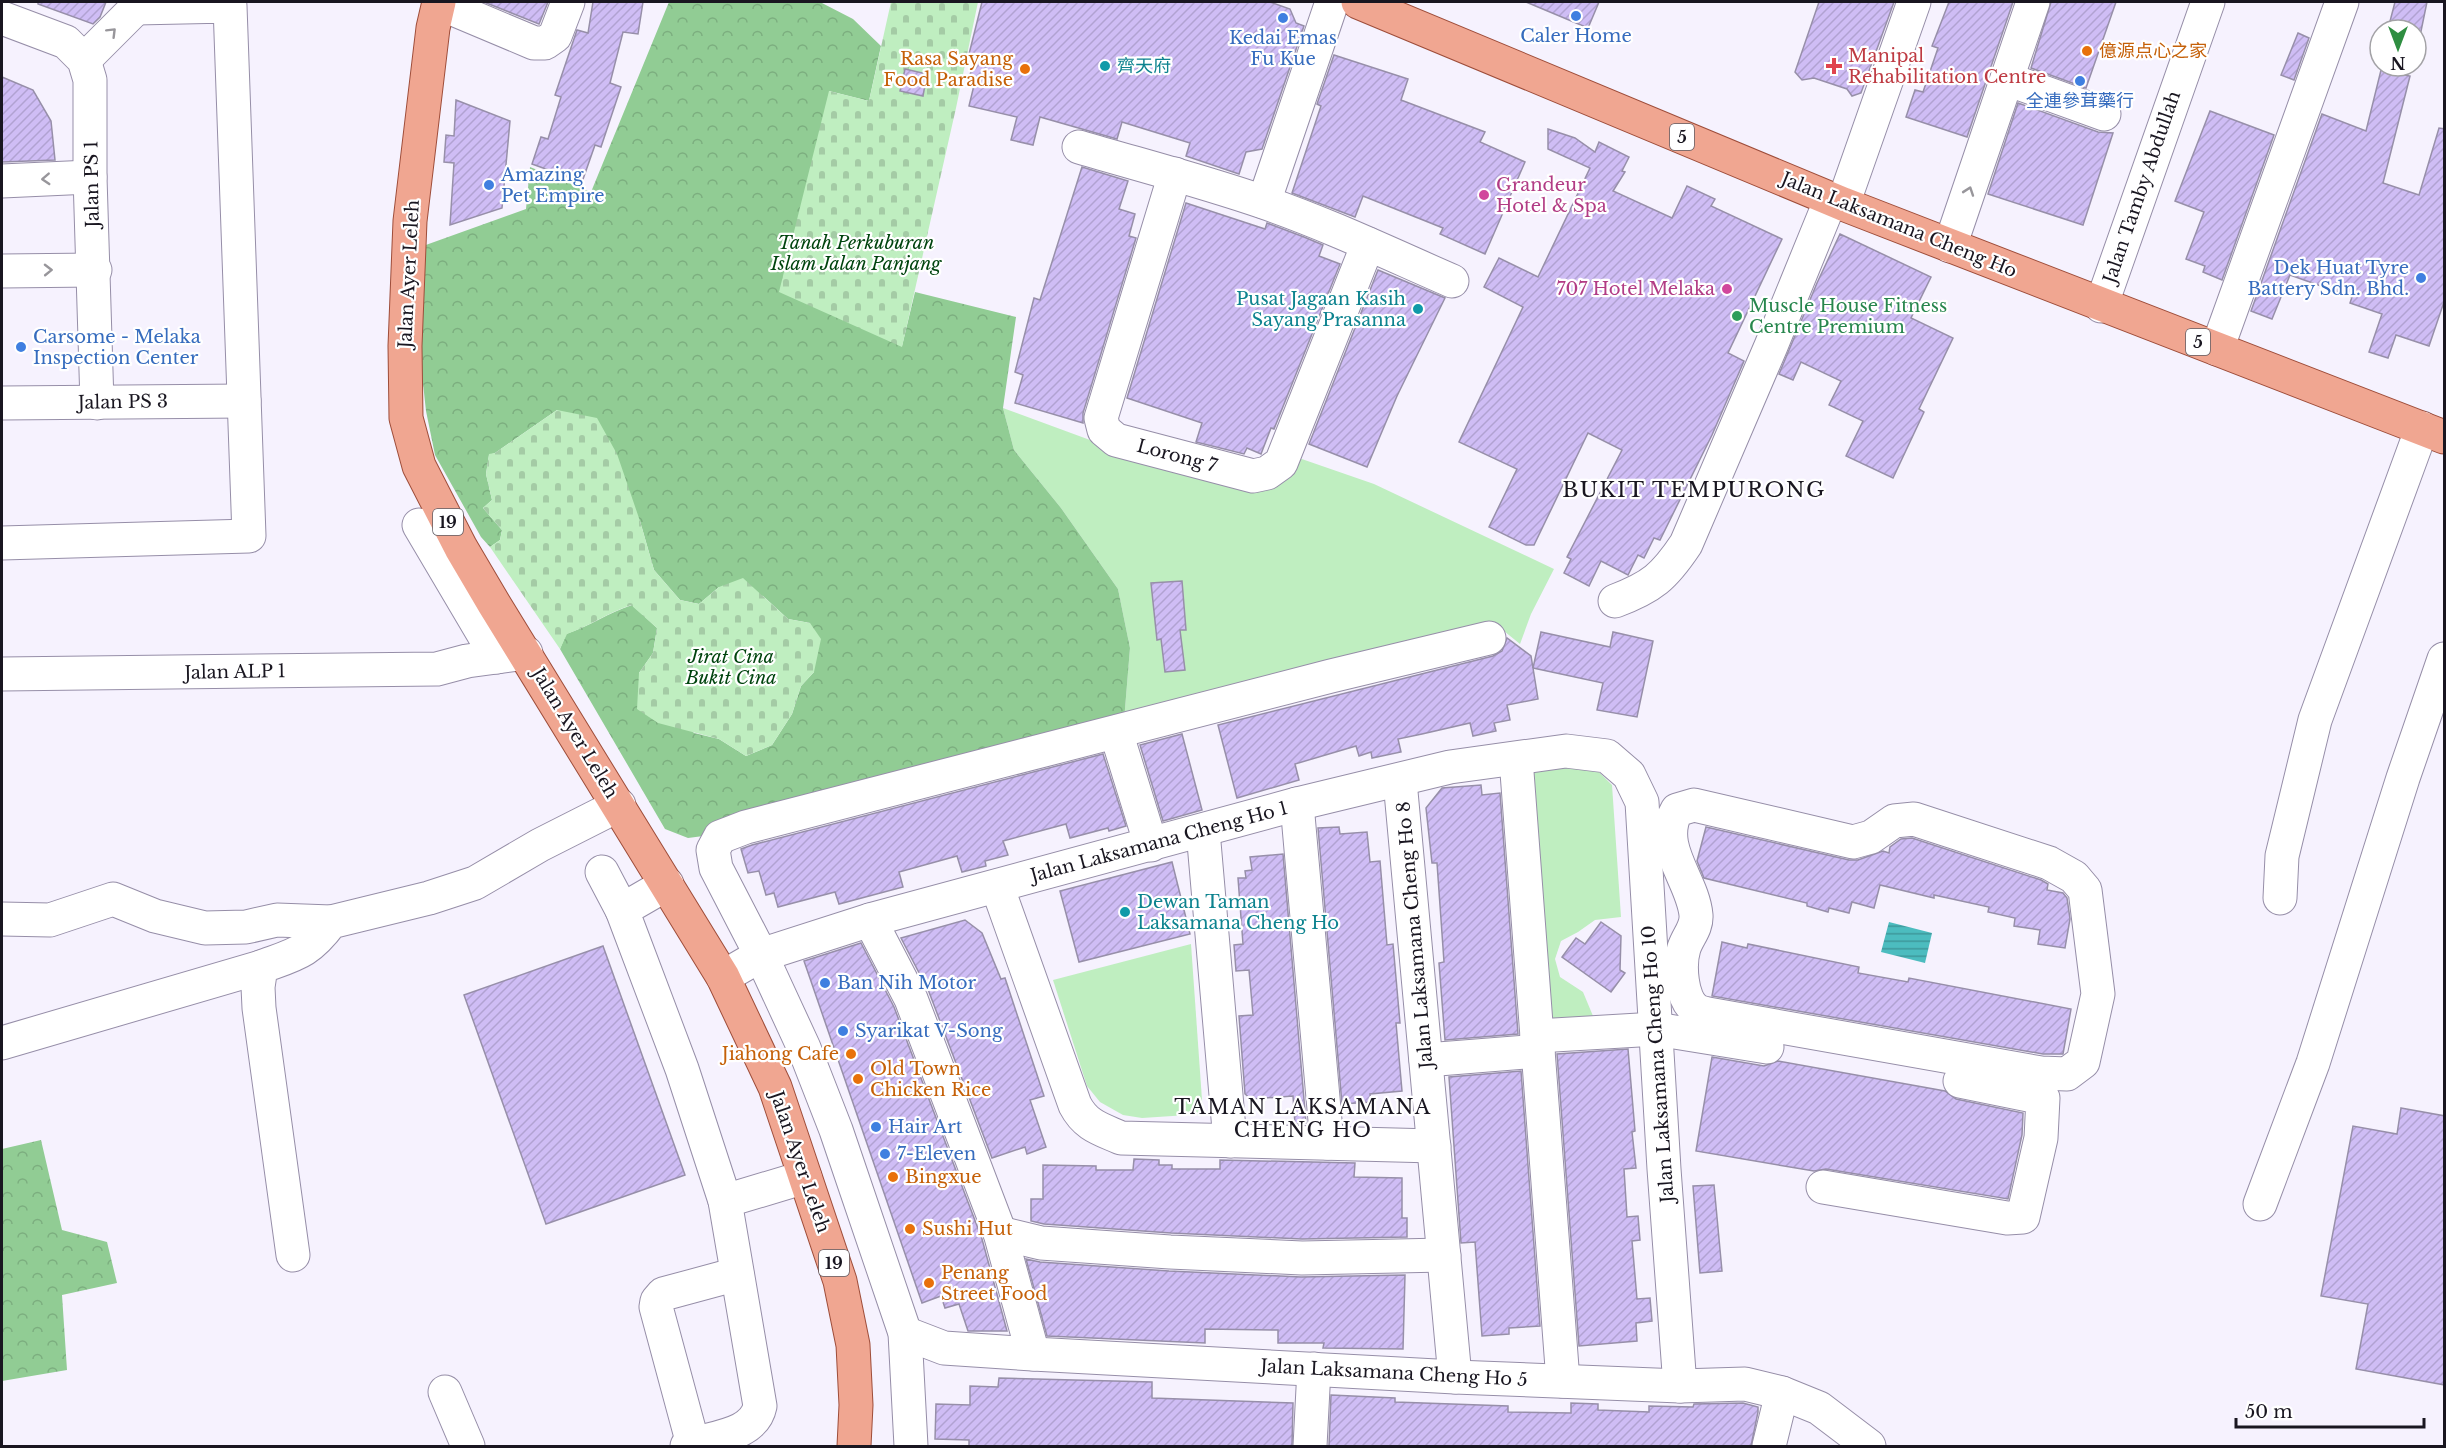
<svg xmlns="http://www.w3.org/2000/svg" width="2446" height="1448" font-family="'Libre Baskerville','Noto Sans SC',serif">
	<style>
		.grass { fill: #bfeec0 }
		.forest { fill: url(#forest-crowns) }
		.cemetery { fill: url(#cemetery-stones) }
		.water { fill: url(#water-rules) }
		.building { fill: url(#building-hatch); stroke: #978fa9; stroke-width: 1.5 }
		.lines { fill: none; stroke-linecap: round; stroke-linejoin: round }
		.minor-casing { stroke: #968ea8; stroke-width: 35 }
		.major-casing { stroke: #9e4d3a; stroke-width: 35 }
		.minor { stroke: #fff; stroke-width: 33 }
		.major { stroke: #f0a691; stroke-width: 33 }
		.oneway { stroke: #98969b }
		.shop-dot { fill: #3f7fe0; stroke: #fff; stroke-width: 2 }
		.food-dot { fill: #e8710a; stroke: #fff; stroke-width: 2 }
		.culture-dot { fill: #0f9aa8; stroke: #fff; stroke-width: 2 }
		.health-dot { fill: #e0444e; stroke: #fff; stroke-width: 2 }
		.hotel-dot { fill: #d1479c; stroke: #fff; stroke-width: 2 }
		.leisure-dot { fill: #2e9e5b; stroke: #fff; stroke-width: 2 }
		.labels { text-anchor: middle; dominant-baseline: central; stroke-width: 4.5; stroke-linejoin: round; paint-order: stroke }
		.shield { fill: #fff; stroke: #5e5c63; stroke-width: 1.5 }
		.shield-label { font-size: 16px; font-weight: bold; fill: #191620 }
		.shop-label { font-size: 18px; fill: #366cbe; stroke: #fff; text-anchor: start }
		.food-label { font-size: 18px; fill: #c56008; stroke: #fff; text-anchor: start }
		.health-label { font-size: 18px; fill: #be3a42; stroke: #fff; text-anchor: start }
		.culture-label { font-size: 18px; fill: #0d838f; stroke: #fff; text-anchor: start }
		.street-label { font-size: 18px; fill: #191620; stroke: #fff }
		.hotel-label { font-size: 18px; fill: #b23c85; stroke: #fff; text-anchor: start }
		.park-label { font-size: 18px; font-style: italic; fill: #00440e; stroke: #fff }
		.leisure-label { font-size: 18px; fill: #27864d; stroke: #fff; text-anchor: start }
		.neighbourhood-label { font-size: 20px; letter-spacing: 1.5px; fill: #191620; stroke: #fff }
		.quarter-label { font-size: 21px; letter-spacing: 1.5px; fill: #191620; stroke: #fff }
	</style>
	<defs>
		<pattern id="forest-crowns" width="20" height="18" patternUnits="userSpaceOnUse" patternTransform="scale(1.5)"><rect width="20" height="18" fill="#91cc94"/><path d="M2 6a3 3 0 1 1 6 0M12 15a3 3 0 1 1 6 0" fill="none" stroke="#7cae7f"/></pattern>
		<pattern id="cemetery-stones" width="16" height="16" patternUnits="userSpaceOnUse" patternTransform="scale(1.5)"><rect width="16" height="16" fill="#bfeec0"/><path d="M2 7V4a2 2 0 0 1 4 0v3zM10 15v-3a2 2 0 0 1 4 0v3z" fill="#a4cba5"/></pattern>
		<pattern id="water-rules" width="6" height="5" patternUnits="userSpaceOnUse" patternTransform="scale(1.5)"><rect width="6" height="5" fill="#4cbcbf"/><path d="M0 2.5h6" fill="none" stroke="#3e989b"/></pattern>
		<pattern id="building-hatch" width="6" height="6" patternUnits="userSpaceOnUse" patternTransform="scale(1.5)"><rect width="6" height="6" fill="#cfbdf5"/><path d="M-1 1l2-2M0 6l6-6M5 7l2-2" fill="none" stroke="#b1a2d2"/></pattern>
	</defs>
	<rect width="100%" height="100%" fill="#f6f2fe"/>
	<g class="grass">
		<path d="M1003,408L1090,440L1249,487L1296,457L1374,484L1554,569L1531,614L1520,644L1499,627L1124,721L1130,648L1118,589L1061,508L1014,450Z"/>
		<path d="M1577,767L1598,771L1612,785L1621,917L1595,920L1578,932L1561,941L1555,959L1560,977L1583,992L1593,1016L1585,1029L1551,1030L1527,771Z"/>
		<path d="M1191,944L1203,1114L1142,1118L1123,1115L1100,1102L1087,1086L1053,980Z"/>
	</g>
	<g class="forest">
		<path d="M669,2H820L853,19L881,46L869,101L829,91L902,346L915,292L1016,317L1003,408L1014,450L1061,508L1118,589L1130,648L1124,721L711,835L688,838L665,829L560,649L566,634C590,626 608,613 632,605L657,628L653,653L639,673L694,733L719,739L746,756L772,745L792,714L801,686L814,672L810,623L788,619L763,596L719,587L699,604L680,600L654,570L640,521L557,410L495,453L489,455L486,474L492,500L483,508L502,530L500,540L490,547L481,537L435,455L426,411L420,356L423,246L526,209L530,167L591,192Z"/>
		<path d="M41,1140L62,1230L107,1242L117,1283L62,1295L67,1370L2,1381V1149Z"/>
	</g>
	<g class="cemetery">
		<path d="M891,2H978L956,108L902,347L779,292L829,91L869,101Z"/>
		<path d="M557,410L597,418L617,454L640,521L654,570L680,600L699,604L719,587L743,578L788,619L810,623L821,639L814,672L801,686L792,714L772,745L746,756L719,739L658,723L637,709L639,673L653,653L657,628L631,605C608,613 589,626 567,634L560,649L490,547L500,540L502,530L483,508L492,500L486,474L489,454L495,453Z"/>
	</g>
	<path class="water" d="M1889,922L1932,933L1925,963L1881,952Z"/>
	<g class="building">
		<path d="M38,2H106L100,17L93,24L38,4Z"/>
		<path d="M484,2H548L539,24Z"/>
		<path d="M593,2H643L638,34L623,32L610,83L621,87L601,147L595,145L582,182L532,164L541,137L548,139L561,97L555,95L577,30L588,33Z"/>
		<path d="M982,2H1270L1290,9L1296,23L1304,26L1262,149L1246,152L1239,174L1186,156L1190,143L1122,122L1117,139L1040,117L1033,145L1011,140L1017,117L969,106L976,77L970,75L973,64L967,62Z"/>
		<path d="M1526,2H1599L1588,28Z"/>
		<path d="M1819,2H1894L1861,93L1852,96L1847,89L1814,78L1802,80L1795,72Z"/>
		<path d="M1949,2H2013L1967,137L1906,117L1915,90L1923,92L1938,48L1932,46Z"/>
		<path d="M2051,2H2116L2086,88L2031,68Z"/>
		<path d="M2395,2H2427L2420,36L2416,35V30L2388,29Z"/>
		<path d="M2298,33L2309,38L2294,80L2281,75Z"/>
		<path d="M1334,55L1408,79L1401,100L1485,132L1480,142L1525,162L1485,254L1440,234L1443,228L1363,196L1355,217L1292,193L1321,106L1317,104Z"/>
		<path d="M2382,66H2406L2404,75L2410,76L2383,183L2419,195L2439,128L2445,129V299L2429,346L2396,335L2388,358L2369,352L2382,314L2350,303L2352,297L2290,275L2272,319L2251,311L2322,114L2366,131Z"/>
		<path d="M905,69L927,74L923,96L900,91Z"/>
		<path d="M2,77L33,90L51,121L55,160L2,162Z"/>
		<path d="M456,100L510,121L502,208L450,225L454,163L444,162L446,135L454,136Z"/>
		<path d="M2018,103L2098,132L2113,133L2083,225L1988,194Z"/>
		<path d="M2210,111L2274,135L2222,280L2203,272L2205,266L2186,259L2204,212L2175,201Z"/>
		<path d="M1548,129L1575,138L1595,152L1599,142L1629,157L1622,171L1625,172L1613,191L1672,218L1687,186L1715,199L1711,206L1782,239L1728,353L1744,361L1712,435L1660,540L1654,538L1644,558L1638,555L1628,575L1601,561L1589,586L1564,573L1571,559L1567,557L1622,450L1588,433L1534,545H1526L1489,527L1517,469L1459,442L1523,307L1484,287L1499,258L1538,277L1590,168L1548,149Z"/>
		<path d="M1082,167L1128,181L1119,209L1135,214L1129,236L1136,238L1083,413V423L1015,403L1023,375L1015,372L1034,298L1040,300Z"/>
		<path d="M1186,203L1265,229L1267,223L1304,237L1323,245L1319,256L1340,264L1274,429L1271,428L1261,454L1247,448L1244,454L1196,442L1202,423L1127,398Z"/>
		<path d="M1840,234L1931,277L1911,318L1953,338L1919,409L1924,412L1893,478L1846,456L1863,421L1829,405L1841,381L1801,362L1793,380L1779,374L1817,283Z"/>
		<path d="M1378,270L1445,298L1397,396L1367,467L1309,444Z"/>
		<path d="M1182,581L1186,630H1180L1185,670L1165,672L1161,639L1157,640L1151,583Z"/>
		<path d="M1541,632L1610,647L1613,632L1653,641L1637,717L1597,710L1603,683L1533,668L1538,699L1507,705L1510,720L1494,723L1496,731L1473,736L1470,723L1422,734L1398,739L1401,752L1372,758L1371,752L1359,756L1356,746L1295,764L1299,780L1237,798L1218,725L1493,656L1502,651L1507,638L1531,656L1533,668Z"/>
		<path d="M1182,734L1202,810L1163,821L1140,745Z"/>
		<path d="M1103,754L1126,826L1109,831L1108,828L1070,838L1066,824L1003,841L1008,855L985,861L986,866L962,872L957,856L899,872L903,887L839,904L835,892L778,907L774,893L766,895L759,871L748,873L741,849L752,845Z"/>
		<path d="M1481,785L1482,795L1500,793L1518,1034L1445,1040L1439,963L1444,962L1437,863H1432L1426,808L1442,788Z"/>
		<path d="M1339,827L1340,834L1367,832L1370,862L1380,861L1387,945L1393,944L1400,1023H1396L1402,1091L1370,1094L1371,1102L1342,1104L1318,828Z"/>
		<path d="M1706,827L1849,860H1858L1883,851L1889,853L1890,847L1901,839L1912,838L2041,880L2048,884L2047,890L2063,893L2067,898L2070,919L2065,948L2038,944L2040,930L2014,926L2015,918L1988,912L1989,907L1934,895V898L1880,885L1874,908L1852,902L1849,913L1829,908L1828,912L1807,906V903L1704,878L1697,861Z"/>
		<path d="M1283,854L1306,1123L1295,1124L1293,1096L1251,1099L1245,1094L1239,1016L1253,1015L1249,970L1236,971L1234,945L1243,944L1238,878H1246L1245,871L1252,870L1250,857Z"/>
		<path d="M1172,862L1190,934L1079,962L1060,891Z"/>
		<path d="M965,920L982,933L1001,979L1005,978L1044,1096L1030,1100L1046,1147L1027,1154L1025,1147L992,1158L929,992L901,938Z"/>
		<path d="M1601,922L1621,936L1620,970L1625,973L1611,992L1562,957L1576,938L1585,944Z"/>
		<path d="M1722,942L1747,948L1748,944L1859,967L1858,973L1908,982L1909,978L2071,1009L2063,1054H2043L1712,996Z"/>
		<path d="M861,943L894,1007L982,1239L1007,1331H968L959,1304L945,1308L941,1296L922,1303L804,961Z"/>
		<path d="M603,946L685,1175L546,1224L464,995Z"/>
		<path d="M1628,1049L1635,1131L1632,1132L1636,1168L1624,1169L1627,1217L1638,1216L1640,1240L1632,1241L1637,1299L1650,1298L1652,1321L1636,1323L1637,1341L1579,1346L1557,1054Z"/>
		<path d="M1712,1057L1764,1066L1778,1061L1945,1091L1956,1099L2023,1113L2022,1135L2008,1199L1826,1169L1814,1171L1696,1151Z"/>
		<path d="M1521,1071L1540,1326L1509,1328V1334L1482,1336L1475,1242L1461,1243L1449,1077Z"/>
		<path d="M2401,1108L2445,1116V1385L2356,1369L2368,1304L2321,1296L2353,1126L2397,1134Z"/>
		<path d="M1134,1159L1159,1160V1165H1172V1169H1220V1160L1355,1163L1354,1177L1402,1178V1218H1407V1237L1302,1239L1171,1233L1044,1224L1031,1221V1199H1043V1165L1096,1166V1170H1133Z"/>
		<path d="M1714,1185L1722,1271L1700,1273L1693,1186Z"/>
		<path d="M1026,1259L1040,1262L1169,1271L1301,1277L1405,1275L1403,1349L1323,1348L1324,1343H1278V1330L1205,1329V1343L1047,1336Z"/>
		<path d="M999,1378L1152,1382V1398L1293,1403L1292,1446H969V1440L935,1439L936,1404L970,1405V1386L998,1387Z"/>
		<path d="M1331,1395L1395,1398V1402L1508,1406V1412L1571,1413V1403L1598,1404V1410L1649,1412V1406L1693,1407L1694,1404L1743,1403L1758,1407V1412L1751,1446H1329Z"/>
	</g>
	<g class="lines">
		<g class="minor-casing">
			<g id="minor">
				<path d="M439,3L534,43H545L555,36L568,2"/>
				<path d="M2,18L66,42L84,60L90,80V177L97,403"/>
				<path d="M84,60L136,8L138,2"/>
				<path d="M2007,79L2104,114"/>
				<path d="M1079,147C1140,165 1202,181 1263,202C1327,224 1390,254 1452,281"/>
				<path d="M1175,174L1101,418L1104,430L1116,440L1253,476L1267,473L1281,463L1368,244"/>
				<path d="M2,181L90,177"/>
				<path d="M1264,202L1332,2"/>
				<path d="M1843,204L1914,2"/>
				<path d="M1950,246L2033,2"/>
				<path d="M2,271L95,270"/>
				<path d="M2101,306L2208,2"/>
				<path d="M2217,349L2342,2"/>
				<path d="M2,403L244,401"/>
				<path d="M419,525L497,657"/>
				<path d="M2,543L249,536L230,6L136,8"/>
				<path d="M1615,601C1652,587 1664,577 1686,544L1771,346L1831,199"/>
				<path d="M2,674L437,669L467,661L526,653"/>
				<path d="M1116,732L1151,845"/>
				<path d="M1516,759L1563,1381"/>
				<path d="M1400,781L1455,1377"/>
				<path d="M1297,804L1327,1143"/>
				<path d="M1694,805L1853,842L1871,837L1894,821L1914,819L2049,863L2074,877L2085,890L2098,994L2083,1062L2067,1074L2041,1073L1708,1014C1704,1013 1698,1012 1695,1009C1681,999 1679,964 1684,948C1688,936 1697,928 1696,915C1693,880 1656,846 1677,810Z"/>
				<path d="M1203,831L1230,1141"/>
				<path d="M602,872L622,910"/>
				<path d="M667,884L622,910L682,1069L725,1201L760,1406C754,1436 712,1437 687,1446"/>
				<path d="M997,886L1075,1105C1086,1126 1101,1129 1121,1138L1434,1146"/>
				<path d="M2280,898L2282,856L2315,720L2422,428"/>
				<path d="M2,919L50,920L113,899L155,916L205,928L246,927L277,920L331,922"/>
				<path d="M870,920L911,999L1000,1233L1033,1354"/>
				<path d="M723,977L761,955L870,920L1297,804L1450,767L1566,751L1607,756L1629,775L1642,802L1664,1169L1680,1386"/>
				<path d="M1537,1036L1656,1029L1767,1047"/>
				<path d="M2,1043L261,967"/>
				<path d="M1426,1060L1538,1051"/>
				<path d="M1823,1187L2007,1218L2023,1217L2041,1138L2043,1098L1960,1081"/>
				<path d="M725,1201L805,1177"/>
				<path d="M2260,1204L2313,1063L2403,778L2444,659"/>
				<path d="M1000,1233L1041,1243L1170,1252L1302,1258L1444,1255"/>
				<path d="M293,1255L259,1008L258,987L261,967C296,954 308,953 331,922L429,898L475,883L540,845L619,805"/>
				<path d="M905,1333L944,1348L1033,1354L1455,1377L1680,1386L1745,1384L1782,1393L1819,1408L1869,1446"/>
				<path d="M445,1392L468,1446"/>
				<path d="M693,1444L656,1307L657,1301L663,1294L737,1274"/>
				<path d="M911,1446L905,1333L836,1130L804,1048L761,955L716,868L713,850L720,837L746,827L1331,676L1489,638"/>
				<path d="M1310,1446L1314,1369"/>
				<path d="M1769,1446L1782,1393"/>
			</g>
		</g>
		<g class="major-casing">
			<g id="major">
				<path d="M439,2L433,28L410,221L405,346L406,418L419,466L461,548L494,604L723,977L775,1087L840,1281L853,1345L856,1405L854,1446"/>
				<path d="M1358,2L1843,204L2444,437"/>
			</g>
		</g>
		<use href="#minor" class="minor"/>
		<use href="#major" class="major"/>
	</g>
	<defs><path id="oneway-chevron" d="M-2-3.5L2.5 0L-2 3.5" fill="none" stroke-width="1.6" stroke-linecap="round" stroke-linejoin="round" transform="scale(1.5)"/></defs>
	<g class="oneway">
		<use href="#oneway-chevron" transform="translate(112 32) rotate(-45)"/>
		<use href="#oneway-chevron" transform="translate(46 179) rotate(177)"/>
		<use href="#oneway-chevron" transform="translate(1969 191) rotate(-71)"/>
		<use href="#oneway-chevron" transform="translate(48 270) rotate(-1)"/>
	</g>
	<g class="shop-dot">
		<circle cx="1576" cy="16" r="6"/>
		<circle cx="1283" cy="18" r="6"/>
		<circle cx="2080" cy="81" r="6"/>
		<circle cx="489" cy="185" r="6"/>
		<circle cx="2421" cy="278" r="6"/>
		<circle cx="21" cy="347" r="6"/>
		<circle cx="825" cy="983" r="6"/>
		<circle cx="843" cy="1031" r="6"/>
		<circle cx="876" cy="1127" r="6"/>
		<circle cx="885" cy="1154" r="6"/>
	</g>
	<g class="food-dot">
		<circle cx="2087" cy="51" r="6"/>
		<circle cx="1025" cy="69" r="6"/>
		<circle cx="851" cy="1054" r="6"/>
		<circle cx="858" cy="1079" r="6"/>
		<circle cx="893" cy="1177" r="6"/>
		<circle cx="910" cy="1229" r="6"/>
		<circle cx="929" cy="1283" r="6"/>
	</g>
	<g class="culture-dot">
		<circle cx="1105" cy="66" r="6"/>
		<circle cx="1418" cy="309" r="6"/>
		<circle cx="1125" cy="912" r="6"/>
	</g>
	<path class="health-dot" d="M1831 57h6v6h6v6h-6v6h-6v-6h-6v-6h6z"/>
	<g class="hotel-dot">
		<circle cx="1484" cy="195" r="6"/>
		<circle cx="1727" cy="289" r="6"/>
	</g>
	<circle class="leisure-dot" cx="1737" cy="316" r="6"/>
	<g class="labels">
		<g class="shield">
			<rect x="1670" y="124" width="24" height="26" rx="4.5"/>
			<rect x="2186" y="329" width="24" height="26" rx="4.5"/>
			<rect x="433" y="509" width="30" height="26" rx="4.5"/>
			<rect x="819" y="1250" width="30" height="26" rx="4.5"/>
		</g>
		<g class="shield-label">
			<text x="1682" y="137">5</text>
			<text x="2198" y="342">5</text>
			<text x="448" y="522">19</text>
			<text x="834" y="1263">19</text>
		</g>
		<g class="shop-label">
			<text x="1576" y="36" text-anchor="middle">Caler Home</text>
			<text x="1283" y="38" text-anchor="middle">Kedai Emas<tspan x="1283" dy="21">Fu Kue</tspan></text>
			<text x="2080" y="101" text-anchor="middle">全連參茸藥行</text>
			<text x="501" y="175">Amazing<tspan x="501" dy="21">Pet Empire</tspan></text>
			<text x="2409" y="268" text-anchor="end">Dek Huat Tyre<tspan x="2409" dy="21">Battery Sdn. Bhd.</tspan></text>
			<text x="33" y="337">Carsome - Melaka<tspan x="33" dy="21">Inspection Center</tspan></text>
			<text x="837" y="983">Ban Nih Motor</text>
			<text x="855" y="1031">Syarikat V-Song</text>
			<text x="888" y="1127">Hair Art</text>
			<text x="897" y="1154">7-Eleven</text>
		</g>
		<g class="food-label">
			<text x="2099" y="51">億源点心之家</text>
			<text x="1013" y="59" text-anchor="end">Rasa Sayang<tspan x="1013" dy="21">Food Paradise</tspan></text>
			<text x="839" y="1054" text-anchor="end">Jiahong Cafe</text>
			<text x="870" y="1069">Old Town<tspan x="870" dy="21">Chicken Rice</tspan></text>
			<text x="905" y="1177">Bingxue</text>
			<text x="922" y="1229">Sushi Hut</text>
			<text x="941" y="1273">Penang<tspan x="941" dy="21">Street Food</tspan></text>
		</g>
		<g class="health-label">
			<text x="1848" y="56">Manipal<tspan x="1848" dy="21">Rehabilitation Centre</tspan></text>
		</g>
		<g class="culture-label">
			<text x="1117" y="66">齊天府</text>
			<text x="1406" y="299" text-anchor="end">Pusat Jagaan Kasih<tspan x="1406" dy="21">Sayang Prasanna</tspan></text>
			<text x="1137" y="902">Dewan Taman<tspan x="1137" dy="21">Laksamana Cheng Ho</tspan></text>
		</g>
		<g class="street-label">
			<text transform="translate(92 184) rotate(-91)">Jalan PS 1</text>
			<text transform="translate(2142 187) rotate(-71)">Jalan Tamby Abdullah</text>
			<text transform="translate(1899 225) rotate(22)">Jalan Laksamana Cheng Ho</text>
			<text transform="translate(409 274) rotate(-87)">Jalan Ayer Leleh</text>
			<text transform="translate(123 402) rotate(-1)">Jalan PS 3</text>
			<text transform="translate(1177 456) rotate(15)">Lorong 7</text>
			<text transform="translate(235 672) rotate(-1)">Jalan ALP 1</text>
			<text transform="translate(575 733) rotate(59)">Jalan Ayer Leleh</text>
			<text transform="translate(1159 842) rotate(-15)">Jalan Laksamana Cheng Ho 1</text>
			<text transform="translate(1415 935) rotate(-95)">Jalan Laksamana Cheng Ho 8</text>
			<text transform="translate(1658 1064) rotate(-94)">Jalan Laksamana Cheng Ho 10</text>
			<text transform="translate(800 1162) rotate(71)">Jalan Ayer Leleh</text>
			<text transform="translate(1394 1373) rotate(3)">Jalan Laksamana Cheng Ho 5</text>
		</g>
		<g class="hotel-label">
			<text x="1496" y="185">Grandeur<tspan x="1496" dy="21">Hotel &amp; Spa</tspan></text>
			<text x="1715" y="289" text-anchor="end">707 Hotel Melaka</text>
		</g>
		<g class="park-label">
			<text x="856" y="243">Tanah Perkuburan<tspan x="856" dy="21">Islam Jalan Panjang</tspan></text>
			<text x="731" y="657">Jirat Cina<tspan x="731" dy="21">Bukit Cina</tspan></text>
		</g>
		<g class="leisure-label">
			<text x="1749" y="306">Muscle House Fitness<tspan x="1749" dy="21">Centre Premium</tspan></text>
		</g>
		<g class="neighbourhood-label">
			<text x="1303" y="1107">TAMAN LAKSAMANA<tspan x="1303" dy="23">CHENG HO</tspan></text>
		</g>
		<g class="quarter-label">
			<text x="1694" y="490">BUKIT TEMPURONG</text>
		</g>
	</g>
	<rect width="2446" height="1448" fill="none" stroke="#191620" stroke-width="6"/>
	<g transform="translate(2398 48) rotate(180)"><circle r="28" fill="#ffffff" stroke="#a3a2a6" stroke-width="1.5"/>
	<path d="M0-4.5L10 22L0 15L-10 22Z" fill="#2f8e41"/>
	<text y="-9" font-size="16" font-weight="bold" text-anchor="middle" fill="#191620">N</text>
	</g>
	<path d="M2236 1418v9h188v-9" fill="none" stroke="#191620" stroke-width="3"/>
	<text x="2245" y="1418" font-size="18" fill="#191620" stroke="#ffffff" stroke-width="4.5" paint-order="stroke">50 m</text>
</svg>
